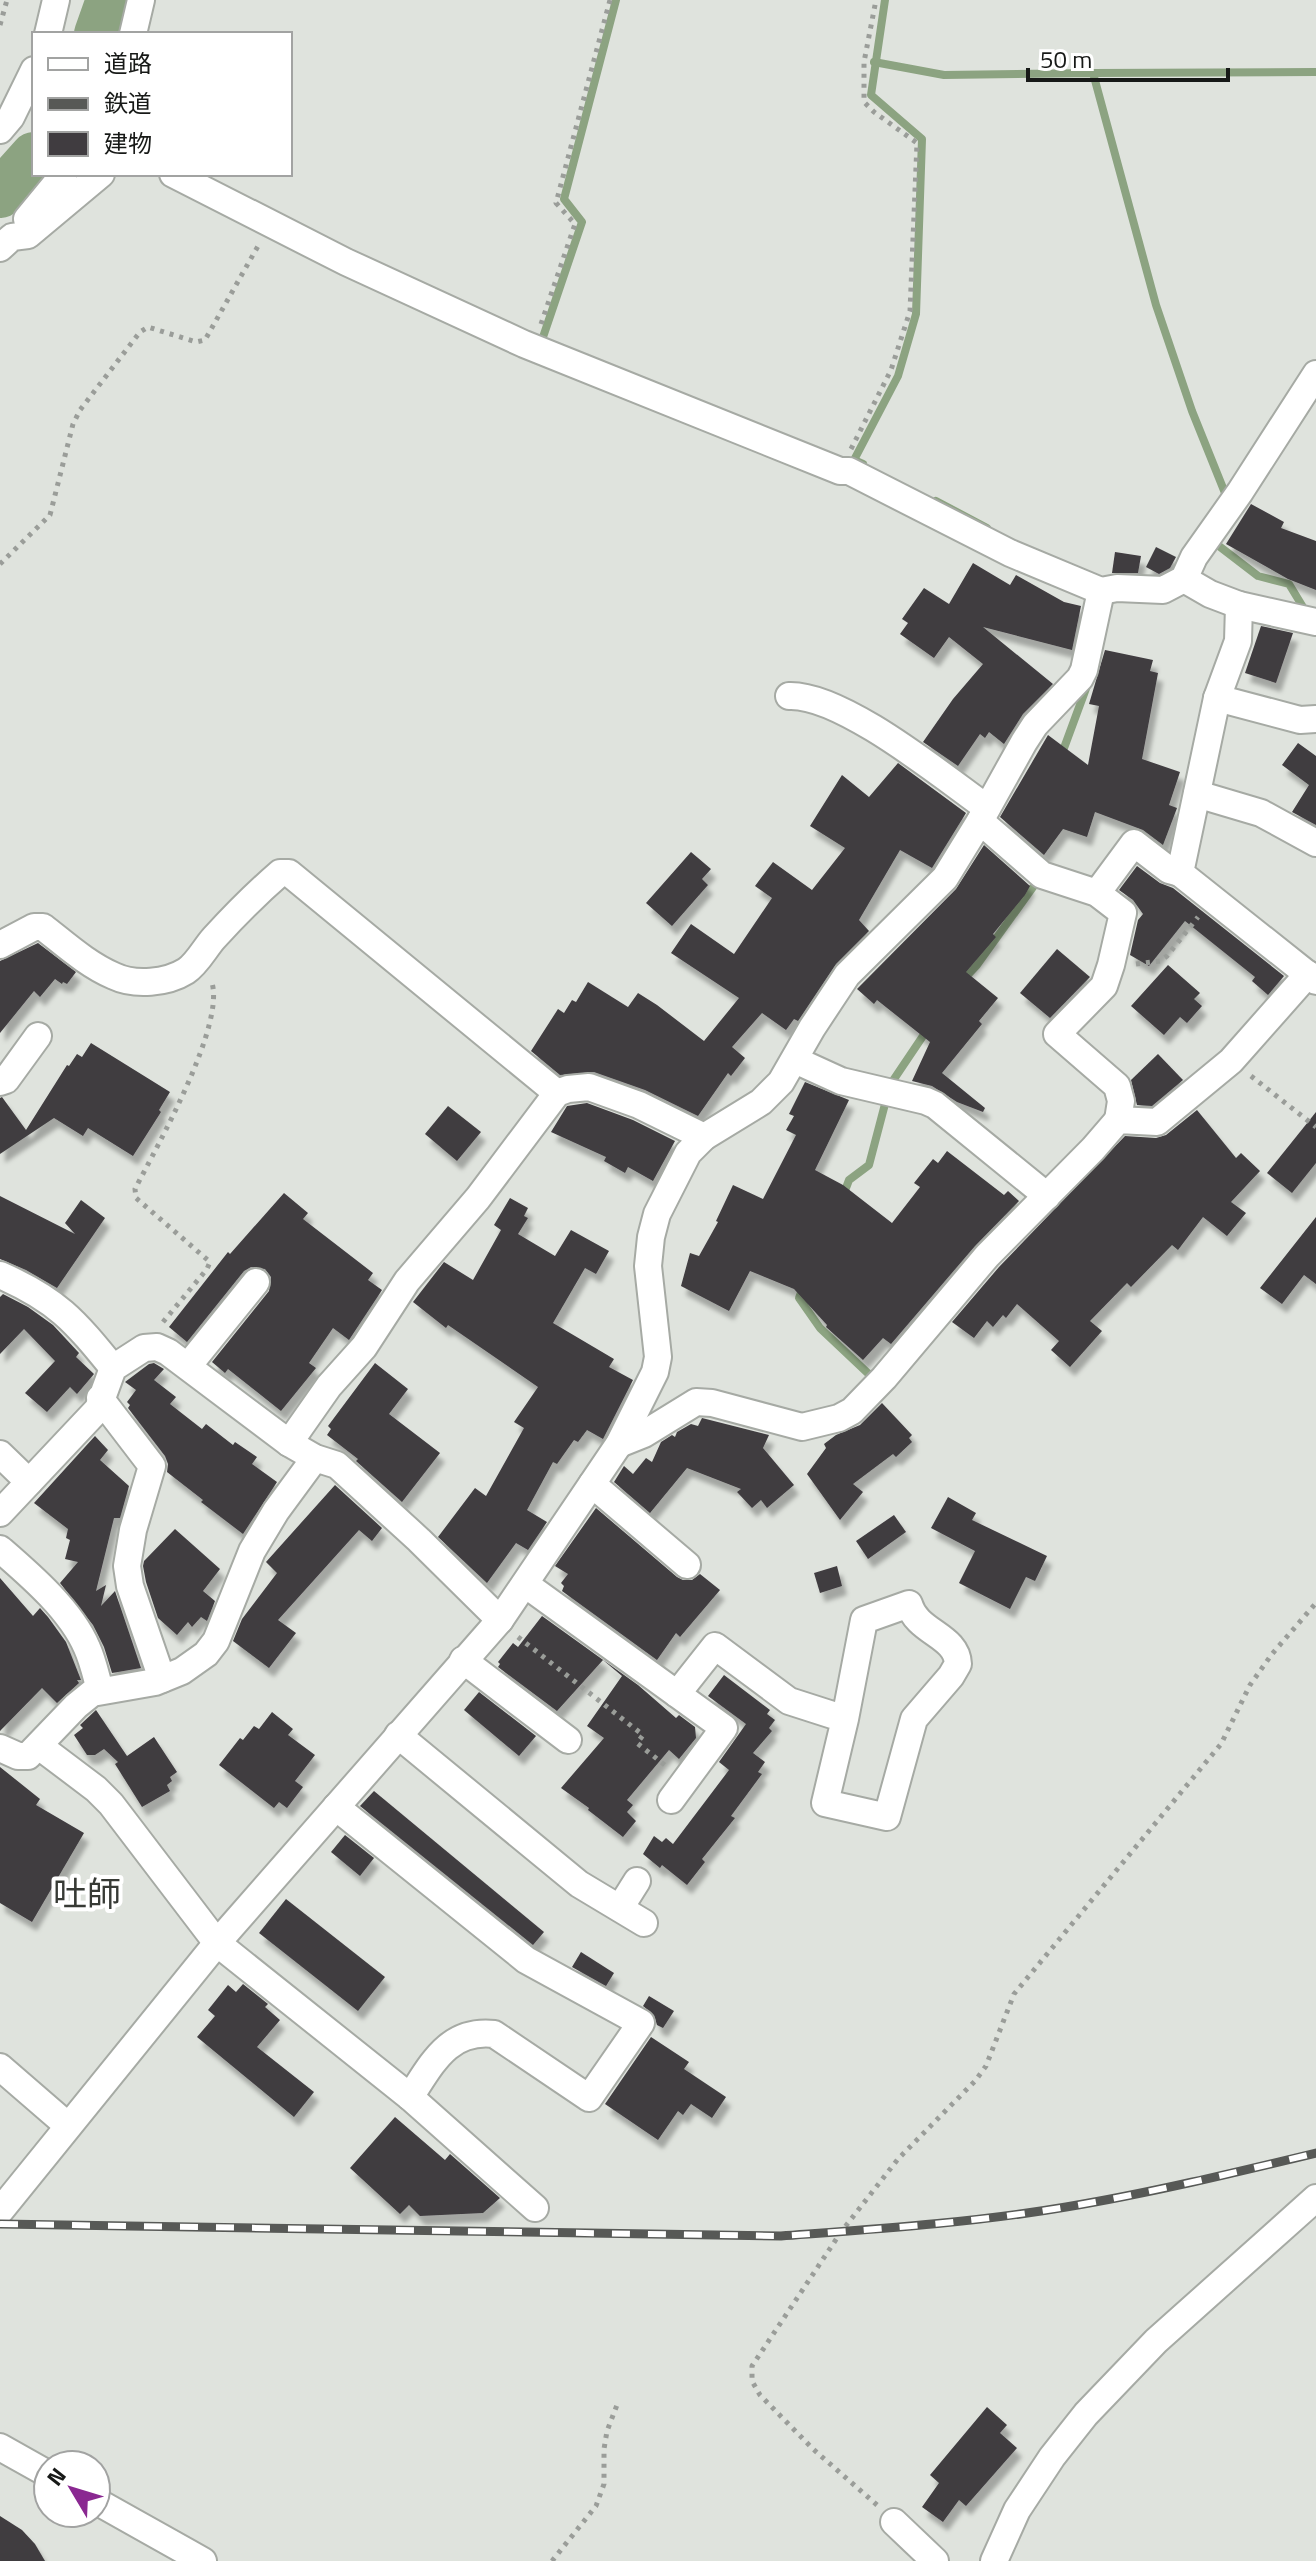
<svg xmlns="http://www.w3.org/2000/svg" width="1316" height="2561" font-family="'Titillium Web','Noto Sans JP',sans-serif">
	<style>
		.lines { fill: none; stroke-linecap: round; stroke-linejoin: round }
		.stream { stroke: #8ca381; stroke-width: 8 }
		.river { stroke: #8ca381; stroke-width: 48 }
		.building { fill: #403c40; filter: url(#shadow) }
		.minor-casing { stroke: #a6aaa4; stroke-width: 30 }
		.path { stroke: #9a9d99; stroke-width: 5; stroke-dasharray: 4 6; stroke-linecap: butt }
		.minor { stroke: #fff; stroke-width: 26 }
		.rail-casing { stroke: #575956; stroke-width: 9 }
		.rail { stroke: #fff; stroke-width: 6; stroke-dasharray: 18; stroke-linecap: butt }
		.labels { text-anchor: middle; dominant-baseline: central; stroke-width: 8; stroke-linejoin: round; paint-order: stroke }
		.quarter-label { font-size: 34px; fill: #373a35; stroke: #fff }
	</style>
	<defs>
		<filter id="shadow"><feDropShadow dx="5" dy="9" stdDeviation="2" flood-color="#0004"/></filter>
	</defs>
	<rect width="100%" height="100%" fill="#dfe3dd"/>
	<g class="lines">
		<g class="stream">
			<path d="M874,62L944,75L1093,73L1156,305L1192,411L1225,493"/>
			<path d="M1093,73L1316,72"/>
			<path d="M536,341L541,343L582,222L564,199L616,0"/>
			<path d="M863,464L854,460L898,376L916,314L922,139L871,95L885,0"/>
			<path d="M936,501L987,528"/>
			<path d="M1217,540L1215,543L1258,576L1289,584L1306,612"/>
			<path d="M1058,755L1064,748L1088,683"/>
			<path d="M963,980L977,965L1036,883"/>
			<path d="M843,1196L849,1180L869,1165L890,1085L927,1030"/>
			<path d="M804,1285L799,1298L820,1328L873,1378"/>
		</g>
		<g class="river">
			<path d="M98,34L110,0"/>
			<path d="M0,194L34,156"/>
		</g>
	</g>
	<g class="building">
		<path d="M1251,504L1284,522L1281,528L1316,541V590L1288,579L1226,544Z"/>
		<path d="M1156,547L1176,557L1170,568L1159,574L1146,567Z"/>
		<path d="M1115,552L1141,556L1138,573H1112Z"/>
		<path d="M973,563L1010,585L1016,575L1064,602L1081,606L1072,650L983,627L1053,684L1023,714L1004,744L989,732L985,738L980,734L958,766L923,742L953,699L983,664L949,637L934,658L900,634L908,623L902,619L924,588L949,604Z"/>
		<path d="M1261,626L1293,633L1276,683L1245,673Z"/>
		<path d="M1105,650L1153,660L1150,671L1158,673L1142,759L1180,772L1169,805L1177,808L1163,845L1143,830L1095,812L1087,837L1063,829L1044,855L1000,817L1048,735L1088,765L1099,706L1089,704Z"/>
		<path d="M1298,743L1316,756V825L1292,812L1309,785L1282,765Z"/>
		<path d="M898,763L966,813L932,868L900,850L859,920L869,931L836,964L798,1021L794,1019L786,1030L762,1013L732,1047L745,1058L731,1076L728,1073L698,1116L645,1090L594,1072L560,1075L531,1051L558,1009L564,1013L572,1000L576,1002L588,982L628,1007L638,993L657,1005L704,1041L739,998L671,953L691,924L734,954L772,898L755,886L773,862L812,890L845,848L810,826L842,775L869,797Z"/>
		<path d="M984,845L1030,886L1025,895L993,934L996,937L966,972L998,998L979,1021L982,1024L942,1073L985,1108L983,1112L957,1102L932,1086L912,1081L930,1042L877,1000L874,1004L857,989L956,889Z"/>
		<path d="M691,852L711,869L702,879L708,885L672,926L646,903Z"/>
		<path d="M1137,866L1160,883L1173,888L1284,976L1268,995L1252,981L1255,977L1185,921L1149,966L1130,955L1138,920L1143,914L1133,900L1119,890Z"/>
		<path d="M38,943L76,972L67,984L63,982L62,984L55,979L40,997L34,991L0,1033V961Z"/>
		<path d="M1057,949L1090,977L1050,1018L1020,993Z"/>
		<path d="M1168,965L1200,993L1194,999L1202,1006L1187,1023L1180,1017L1164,1035L1131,1006Z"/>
		<path d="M91,1043L170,1092L159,1110L161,1112L133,1156L88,1128L83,1136L54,1118L0,1154V1098L2,1097L26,1130L67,1065L69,1066L77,1054L82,1057Z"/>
		<path d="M1158,1054L1183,1080L1152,1106L1137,1105L1131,1080Z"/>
		<path d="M805,1082L849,1100L815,1170L843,1185L892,1223L920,1187L914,1183L933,1159L938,1163L947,1151L1004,1195L1008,1191L1019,1201L975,1246L891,1344L883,1338L863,1360L826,1327L827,1325L794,1289L750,1271L729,1311L681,1286L690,1253L699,1256L718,1222L716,1221L733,1185L763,1199L796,1135L786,1130L794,1116L789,1114Z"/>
		<path d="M587,1103L633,1120L675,1141L653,1181L628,1167L625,1173L604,1161L606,1157L551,1132L567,1106Z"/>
		<path d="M448,1106L481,1132L457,1161L425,1134Z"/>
		<path d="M1197,1110L1236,1158L1241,1153L1260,1171L1231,1202L1246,1213L1227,1236L1203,1217L1178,1250L1172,1245L1131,1287L1127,1283L1090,1321L1102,1331L1070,1367L1051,1350L1059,1341L1017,1304L1006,1318L1003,1315L993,1327L987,1321L974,1338L952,1322L999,1267L1125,1136L1156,1138L1166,1135Z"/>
		<path d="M1316,1112V1163L1292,1193L1267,1173Z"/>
		<path d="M284,1193L308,1213L303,1219L373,1273L368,1280L382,1290L349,1340L333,1328L309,1363L316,1368L281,1411L228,1369L225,1373L212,1362L269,1291L271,1277L265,1269L251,1267L244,1271L187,1342L169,1327L228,1252L230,1254Z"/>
		<path d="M0,1196L75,1234L65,1223L81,1200L105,1218L57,1288L26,1270L0,1259Z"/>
		<path d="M510,1198L528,1208L524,1216L528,1218L518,1234L555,1256L571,1230L609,1251L596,1274L585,1268L553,1323L614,1359L609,1367L633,1380L603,1439L587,1430L578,1442L574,1440L557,1464L553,1462L527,1510L547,1522L528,1550L516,1543L487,1583L438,1537L475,1488L486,1496L524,1428L514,1422L538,1387L448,1325L446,1328L413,1302L444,1262L473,1280L501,1230L494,1225Z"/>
		<path d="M1316,1217V1284L1304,1275L1282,1304L1260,1288Z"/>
		<path d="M3,1294L28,1307L53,1325L79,1353L76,1357L94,1374L77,1394L70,1387L47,1412L25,1393L55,1361L24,1329L0,1354V1297Z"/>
		<path d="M154,1363L164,1369L154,1380L176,1397L170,1404L202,1429L206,1424L233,1445L235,1442L257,1457L252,1464L277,1482L243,1534L201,1502L203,1500L167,1472L168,1464L165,1456L128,1408L130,1405L127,1402L136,1390L125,1382L149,1364Z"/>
		<path d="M375,1363L408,1389L389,1414L440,1453L402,1502L356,1461L358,1459L327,1435L331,1429L328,1426Z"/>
		<path d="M882,1403L912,1435L909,1438L912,1442L896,1457L893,1454L853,1484L863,1492L840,1520L807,1474L826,1448L824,1444L836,1435L860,1425Z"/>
		<path d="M702,1418L769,1435L763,1448L794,1485L767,1508L761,1500L752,1508L737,1492L741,1489L687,1468L650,1513L614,1482L624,1466L633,1474L646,1458L652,1462L661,1442L672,1435L675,1437L677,1432L691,1424L698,1426Z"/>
		<path d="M95,1436L108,1450L100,1460L129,1486L120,1518H114L96,1591L106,1585L101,1606L115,1591L141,1668L112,1673L104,1647L93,1625L60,1583L78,1562L65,1559L70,1540L66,1538L68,1529L34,1503Z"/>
		<path d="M335,1485L382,1528L372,1541L359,1530L278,1620L296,1633L269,1668L233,1641L242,1619L277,1573L266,1562Z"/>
		<path d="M948,1497L976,1513L972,1520L1047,1556L1035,1581L1026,1577L1010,1609L959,1583L975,1551L931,1528Z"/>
		<path d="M596,1508L677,1577L683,1580H692L700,1574L720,1590L680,1637L676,1633L657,1660L562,1591L564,1586L561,1583L568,1574L555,1566Z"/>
		<path d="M894,1515L906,1532L868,1559L856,1541Z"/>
		<path d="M175,1529L220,1569L203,1591L215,1601L207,1621L201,1617L192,1627L188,1622L177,1635L158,1618L146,1582L143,1566L144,1561Z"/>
		<path d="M837,1566L842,1586L820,1593L814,1573Z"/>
		<path d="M0,1578L33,1616L40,1608L48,1617L66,1642L81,1680H77L79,1683L57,1703L42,1688L0,1731Z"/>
		<path d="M542,1616L638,1685L676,1718L679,1715L695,1727L696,1738L679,1759L669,1750L627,1800L633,1805L627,1812L636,1821L623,1837L588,1810L589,1808L561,1788L604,1738L587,1726L622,1676L603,1660L557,1711L498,1667L500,1664L498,1662L513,1643L518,1647Z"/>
		<path d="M724,1675L770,1710L767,1714L775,1720L769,1728L772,1731L753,1753L765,1762L758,1772L762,1774L731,1816L735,1818L702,1859L705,1862L687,1885L662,1865L660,1868L643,1854L654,1836L662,1842L666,1838L673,1844L729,1770L719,1762L746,1724L708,1696Z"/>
		<path d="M479,1692L536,1736L519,1756L464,1710Z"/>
		<path d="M96,1710L127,1756L154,1737L177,1772L170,1777L172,1781L167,1785L170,1791L142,1807L115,1764L118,1762L104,1749L95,1755H87L74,1735L83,1728L80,1725Z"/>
		<path d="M272,1712L293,1729L288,1735L315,1755L295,1781L303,1787L287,1808L279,1802L274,1808L219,1765L240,1738L243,1740L254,1726L259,1729Z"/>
		<path d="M0,1767L40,1799L36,1805L84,1833L32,1922L0,1903Z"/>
		<path d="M374,1791L544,1932L533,1945L360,1806Z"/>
		<path d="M345,1835L374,1858L360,1876L331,1852Z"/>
		<path d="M286,1899L385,1977L358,2011L259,1933Z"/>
		<path d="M581,1952L614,1973L606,1986L572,1967Z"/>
		<path d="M243,1984L268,2004L265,2007L280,2020L257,2047L314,2092L294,2117L197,2037L215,2016L208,2010L228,1985L236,1992Z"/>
		<path d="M649,1996L674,2011L663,2028L657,2025L654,2015L643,2006Z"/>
		<path d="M651,2037L689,2062L684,2069L726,2097L712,2118L691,2104L683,2115L678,2111L658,2140L605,2104Z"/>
		<path d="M395,2117L445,2160L450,2154L500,2198L483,2213L420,2216L409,2205L400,2214L350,2168Z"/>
		<path d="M987,2407L1007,2425L1000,2433L1017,2448L966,2506L959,2500L943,2522L922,2507L939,2483L930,2475Z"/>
		<path d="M0,2516L22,2530L35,2544L45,2561H0Z"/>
	</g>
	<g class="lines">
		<g class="minor-casing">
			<g id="minor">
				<path d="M48,34L56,0"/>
				<path d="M133,34L141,0"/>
				<path d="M0,130L11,117L34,70"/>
				<path d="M173,174L346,262L524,344L840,471H849L1010,553L1101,591L1117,588L1163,590L1184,579L1194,557L1240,492L1316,374"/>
				<path d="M27,219L64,174"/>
				<path d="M0,248L12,237L28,235L101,174"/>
				<path d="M1184,579L1210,594L1239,605L1316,622"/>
				<path d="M1239,605L1238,641L1217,698L1180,873L1316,981"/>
				<path d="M789,696C842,694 942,776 987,808"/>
				<path d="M1217,698L1300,720L1316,719"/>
				<path d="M1197,794L1261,813L1316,843"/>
				<path d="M980,821L1042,875L1097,893L1123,913L1111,965L1104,986L1057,1034L1117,1086L1121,1101L1118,1120"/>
				<path d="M1097,893L1134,843L1169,870L1180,873"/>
				<path d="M0,945L34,927H43C66,945 88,965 114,976C135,986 167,983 186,971C197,964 205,948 214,938C235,915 257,893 280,873H289L557,1093"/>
				<path d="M795,1060L841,1081L926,1101L935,1105L1047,1196"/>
				<path d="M0,1082L6,1080L38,1036"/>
				<path d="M0,1275C57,1300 74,1320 113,1368"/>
				<path d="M188,1366L256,1282"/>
				<path d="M100,1398L152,1466L133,1530L127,1566L130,1586L162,1679"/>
				<path d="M289,1443L329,1386L364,1347L407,1281L478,1198L557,1093L568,1089L589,1087L639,1105L704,1137"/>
				<path d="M619,1444L644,1434L696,1402L712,1403L802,1427L839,1418L852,1411L884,1378L987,1256L1093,1149L1118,1120L1157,1122L1231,1061L1308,974"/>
				<path d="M0,1454L29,1482"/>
				<path d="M592,1484L687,1565"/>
				<path d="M0,1513L98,1409L113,1368L144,1348L157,1347L168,1352L289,1443L315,1458L337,1465L419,1540L500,1620"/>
				<path d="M0,1549C30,1575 71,1610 87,1648C93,1661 96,1676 100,1690"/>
				<path d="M525,1584L724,1728L671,1800"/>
				<path d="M463,1660L568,1740"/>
				<path d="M677,1694L715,1646L789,1701L845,1719L864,1620L909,1604C917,1633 957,1635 958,1664L951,1676L914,1719L887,1817L825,1803L845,1719"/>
				<path d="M398,1735L579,1884L644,1923"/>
				<path d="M39,1746L96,1789L111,1804L217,1943L410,2097L535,2208"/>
				<path d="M0,1748L18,1756H28L76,1706L92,1693L155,1682L182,1671L206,1654L216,1641L252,1551L276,1511L315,1458"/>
				<path d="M336,1807L526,1960L641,2023L589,2098L494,2034C448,2029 432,2064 410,2097"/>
				<path d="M620,1908L637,1881"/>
				<path d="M0,2067L67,2125"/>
				<path d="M0,2211L217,1943L500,1620L619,1444L655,1372L658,1357L648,1266L651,1237L657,1214L688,1153L704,1137L761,1102L781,1082L812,1028L847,975L945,878L980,821L1024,742L1035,725L1080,678L1084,670L1101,591"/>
				<path d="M0,2447L48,2474"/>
				<path d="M96,2501L203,2561"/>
				<path d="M894,2522L935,2561"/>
				<path d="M994,2561L1017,2510L1052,2457L1086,2414L1156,2341L1316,2198"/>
			</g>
		</g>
		<g class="path">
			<path d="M0,25L7,0"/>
			<path d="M541,324L575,224L556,203L610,0"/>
			<path d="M851,449L891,370L910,311L917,143L874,112L864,102V62L876,0"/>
			<path d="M0,564L50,515L73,424L80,410L140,332L148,327L196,342L205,340L258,246"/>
			<path d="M1136,964L1160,961L1167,956L1198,917"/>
			<path d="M1251,1076L1316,1127"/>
			<path d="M163,1322L207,1269L210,1262L136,1198L135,1189C156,1148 228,1022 211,980"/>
			<path d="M518,1637L643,1735L637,1743L666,1766"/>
			<path d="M877,2505L813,2449L760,2395L752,2381V2366L841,2232L898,2159L975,2081L986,2066L1014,1994L1221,1744L1250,1685L1272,1654L1316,1603"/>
			<path d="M552,2561L596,2506L604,2484V2449L607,2431L617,2405"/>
		</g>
		<use href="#minor" class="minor"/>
		<g class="rail-casing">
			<path id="rail" d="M0,2224L781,2236C876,2229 972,2223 1066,2207C1150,2193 1233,2173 1316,2153"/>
		</g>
		<use href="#rail" class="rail"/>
	</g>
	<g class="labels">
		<g class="quarter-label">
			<text x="87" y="1893">吐師</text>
		</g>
	</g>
	<rect x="32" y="32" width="260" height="144" fill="#ffffff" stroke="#a2a3a2" stroke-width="2"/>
	<rect x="48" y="58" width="40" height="12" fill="#ffffff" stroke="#a2a3a2" stroke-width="2"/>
	<text x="104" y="72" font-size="24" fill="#171917">道路</text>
	<rect x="48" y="98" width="40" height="12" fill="#575956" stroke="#a2a3a2" stroke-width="2"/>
	<text x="104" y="112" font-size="24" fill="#171917">鉄道</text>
	<rect x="48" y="132" width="40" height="24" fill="#403c40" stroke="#a2a3a2" stroke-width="2"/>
	<text x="104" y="152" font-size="24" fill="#171917">建物</text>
	<g transform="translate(72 2489) rotate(308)"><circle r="38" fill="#ffffff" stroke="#a2a3a2" stroke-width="2"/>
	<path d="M0-6L14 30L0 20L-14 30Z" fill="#8a2891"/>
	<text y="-12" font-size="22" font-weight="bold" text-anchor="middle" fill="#171917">N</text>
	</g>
	<path d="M1028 68v12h200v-12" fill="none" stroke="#171917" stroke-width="4"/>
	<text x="1040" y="68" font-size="24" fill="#171917" stroke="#ffffff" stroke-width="6" paint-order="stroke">50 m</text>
</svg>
